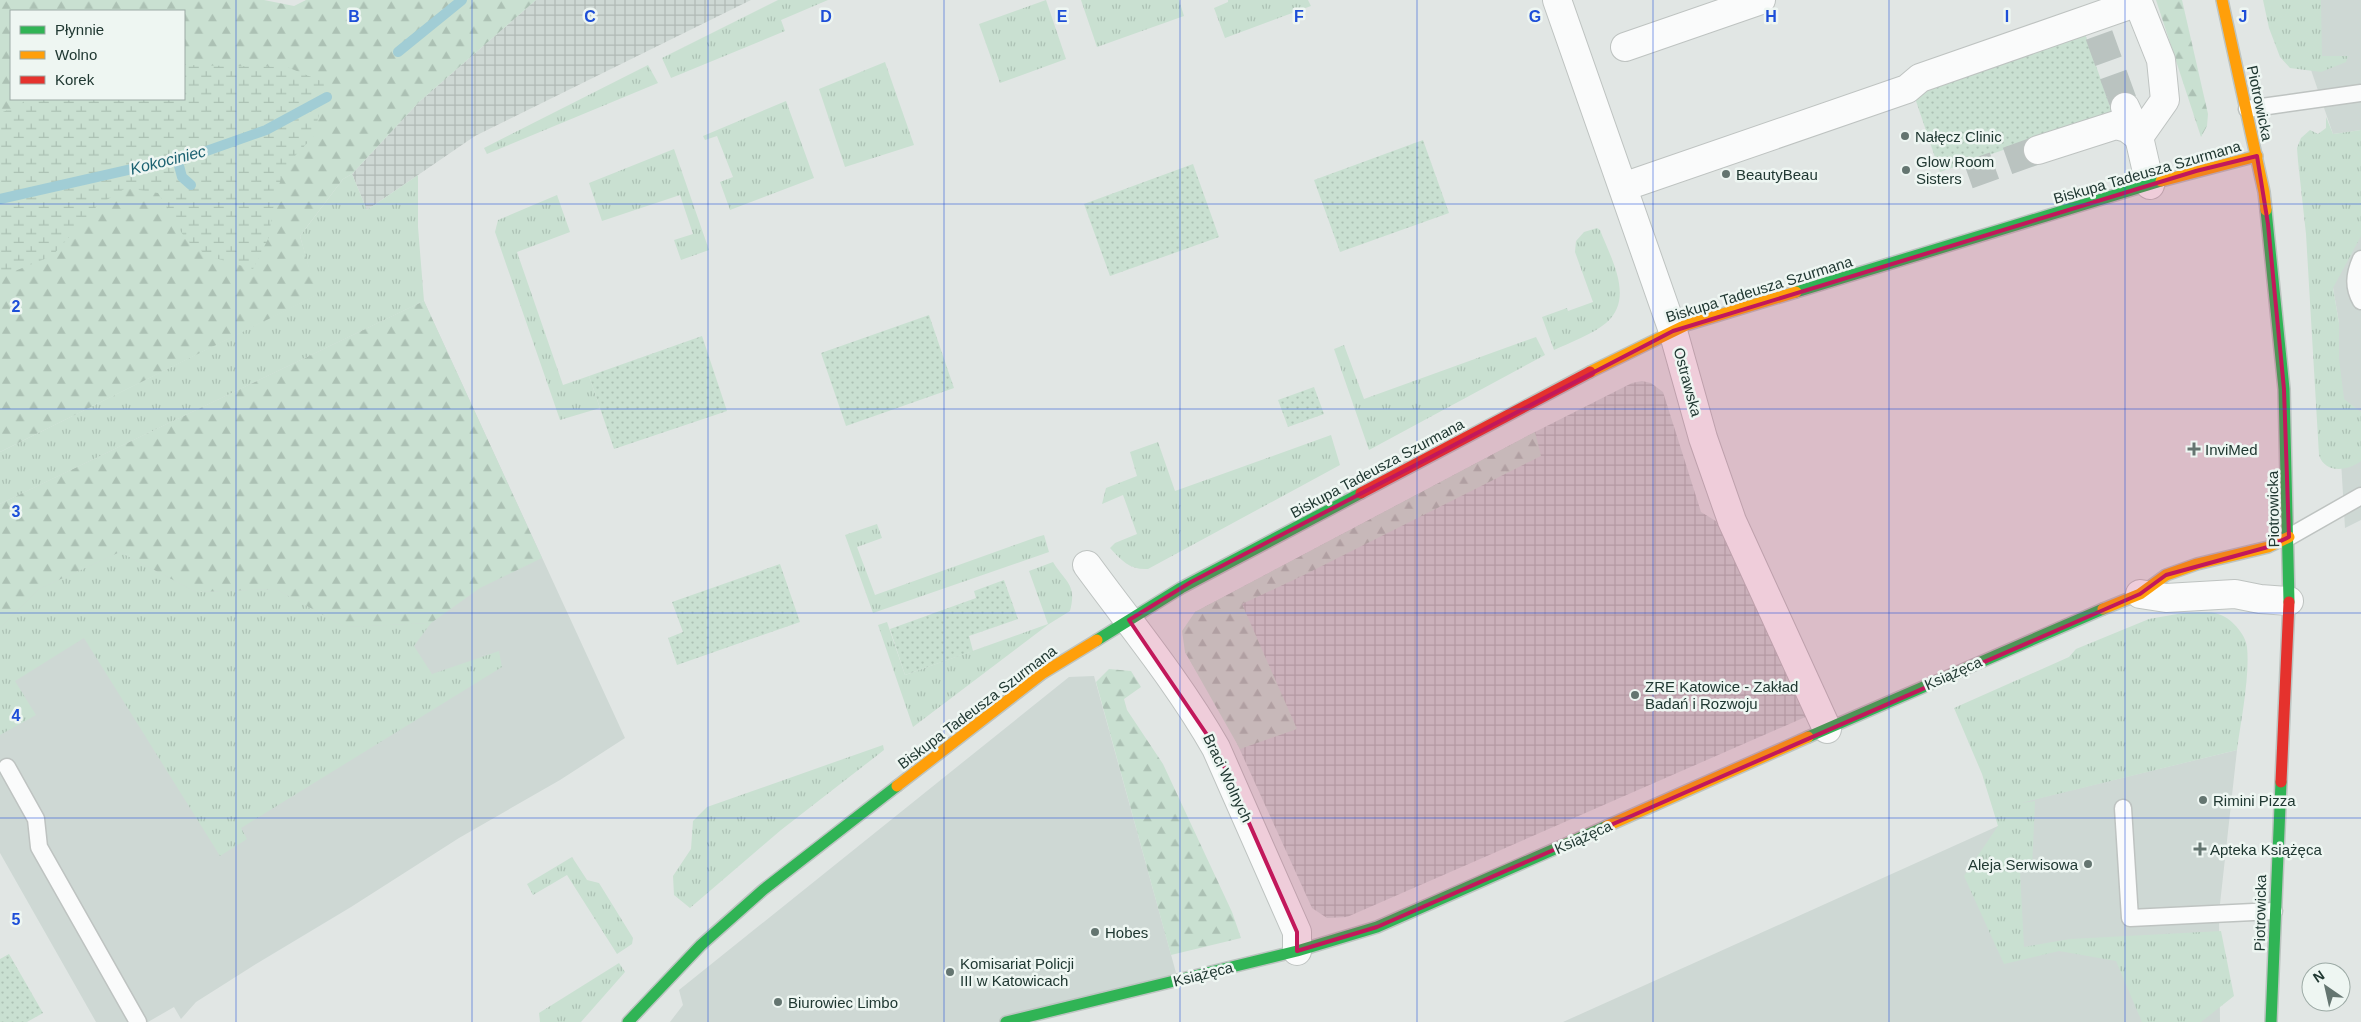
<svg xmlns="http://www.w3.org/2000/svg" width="2361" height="1022" font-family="Arial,sans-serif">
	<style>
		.built { fill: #ced8d4 }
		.industrial { fill: url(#industrial-grid) }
		.grass { fill: url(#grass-tufts) }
		.forest { fill: url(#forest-firs); fill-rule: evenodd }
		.wetland { fill: url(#wetland-marsh) }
		.park { fill: url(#park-dots) }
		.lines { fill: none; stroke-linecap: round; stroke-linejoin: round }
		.stream { stroke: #a1cdd5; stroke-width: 10 }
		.street-tunnel { stroke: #bac3c0; stroke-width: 28; stroke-dasharray: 28 14; stroke-linecap: butt }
		.lane-casing { stroke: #bec3c1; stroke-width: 19 }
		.street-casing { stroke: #bec3c1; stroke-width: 30 }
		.fast-casing { stroke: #bdc4c1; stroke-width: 14 }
		.slow-casing { stroke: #bdc4c1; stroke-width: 14 }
		.jam-casing { stroke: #bdc4c1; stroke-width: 14 }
		.lane { stroke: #fafbfb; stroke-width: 16 }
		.street { stroke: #fafbfb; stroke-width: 28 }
		.fast { stroke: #30b455; stroke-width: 11 }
		.slow { stroke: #ff9f0a; stroke-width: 11 }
		.jam { stroke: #e5322d; stroke-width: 11 }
		.marked { fill: #c2185b; fill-opacity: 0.2; stroke: #c2185b; stroke-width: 4; stroke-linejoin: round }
		.grid { fill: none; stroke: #1d4ed8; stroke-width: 1; stroke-opacity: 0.55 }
		.poi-dot { fill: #647570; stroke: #eef6f2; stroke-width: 2 }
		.labels { text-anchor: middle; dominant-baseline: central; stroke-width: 5; stroke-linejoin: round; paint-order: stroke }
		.street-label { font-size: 15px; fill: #203832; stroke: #eef6f2 }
		.poi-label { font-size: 15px; fill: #203832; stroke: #eef6f2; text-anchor: start }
		.water-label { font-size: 16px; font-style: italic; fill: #1c6272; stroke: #eef6f2 }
		.grid-label { font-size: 16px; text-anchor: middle; font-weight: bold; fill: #1d4ed8; stroke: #eef6f2; stroke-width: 5; stroke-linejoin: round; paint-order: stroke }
	</style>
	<defs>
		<pattern id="industrial-grid" width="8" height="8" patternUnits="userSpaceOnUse" patternTransform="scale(1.25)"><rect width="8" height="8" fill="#ced8d4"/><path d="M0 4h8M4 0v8" fill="none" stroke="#b1bab6"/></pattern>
		<pattern id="grass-tufts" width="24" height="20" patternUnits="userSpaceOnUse" patternTransform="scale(1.25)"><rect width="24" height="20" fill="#c9e0d1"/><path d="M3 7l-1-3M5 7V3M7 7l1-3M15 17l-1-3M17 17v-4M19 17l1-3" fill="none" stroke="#acc1b4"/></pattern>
		<pattern id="forest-firs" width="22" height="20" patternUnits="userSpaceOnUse" patternTransform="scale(1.25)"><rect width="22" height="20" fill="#c9e0d1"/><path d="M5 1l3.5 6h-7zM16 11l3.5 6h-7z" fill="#acc1b4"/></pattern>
		<pattern id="wetland-marsh" width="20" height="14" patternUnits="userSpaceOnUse" patternTransform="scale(1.25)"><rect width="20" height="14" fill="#c9e0d1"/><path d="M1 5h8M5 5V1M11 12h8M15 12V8" fill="none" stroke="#acc1b4"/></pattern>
		<pattern id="park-dots" width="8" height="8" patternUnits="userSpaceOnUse" patternTransform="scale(1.25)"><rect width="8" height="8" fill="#c9e0d1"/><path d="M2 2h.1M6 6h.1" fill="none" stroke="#acc1b4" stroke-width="1.8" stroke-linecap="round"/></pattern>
	</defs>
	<rect width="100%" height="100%" fill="#e1e6e4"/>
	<g class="built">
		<path d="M2287,0H2361V130L2333,134Z"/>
		<path d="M2361,193V520L2345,528L2339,427V323L2318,198Z"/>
		<path d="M424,301L625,738L560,780L459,838L351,907L256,964L196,1002L181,1019L174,1007L148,1022H96L0,853V504Z"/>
		<path d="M1094,676L1178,980L1004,1022H670L683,1005L679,990L1069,677Z"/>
		<path d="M2237,750L2219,913L2220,1022H1563L1998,826L2014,804Z"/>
	</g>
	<g class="industrial">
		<path d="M536,0H751L475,136L367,210L352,174L419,102Z"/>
		<path d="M1642,381L1651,383L1663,392L1701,512L1737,534L1819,711L1347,917L1327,918L1312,908L1230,728L1185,652L1195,612L1535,432L1632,383Z"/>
	</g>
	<g class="grass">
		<path d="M778,0H828L781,20L785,31L671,78L662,58Z"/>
		<path d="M1046,0L1066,59L1000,83L979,24Z"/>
		<path d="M1081,0H1179L1184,16L1097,47Z"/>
		<path d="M1228,0H1308L1311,6L1225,38L1214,8L1228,2Z"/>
		<path d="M2263,0H2321L2322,56H2348L2346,62L2321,72L2290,68L2280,57L2269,28Z"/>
		<path d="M885,62L914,145L845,167L819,89Z"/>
		<path d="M648,65L658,83L487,154L484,148Z"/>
		<path d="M786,101L814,178L730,210L720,182L733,177L717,136L705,140L703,136Z"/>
		<path d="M2326,117L2333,134L2361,130V236L2333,288L2339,323V358L2344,399L2361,412V461C2348,471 2325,474 2319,455L2306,234L2298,161L2297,148L2301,138L2310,130L2318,134L2326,128Z"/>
		<path d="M674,149L709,250L681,260L674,240L693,234L680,195L602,221L589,183Z"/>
		<path d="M352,174L367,210L418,175V227L424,301L0,504V452L316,295L300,236L343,179Z"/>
		<path d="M557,195L570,232L517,252L563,385L589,376L600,408L560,420L495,232L498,220Z"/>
		<path d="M1597,228L1600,230C1611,259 1635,298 1606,323C1593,334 1569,343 1554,350L1542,317L1567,308L1568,311L1593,302L1575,252L1576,241L1584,232Z"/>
		<path d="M1536,337L1545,355L1369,450L1334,349L1344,345L1364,399Z"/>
		<path d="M1331,435L1340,465L1148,569C1130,570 1122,561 1110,548L1115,543L1137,534L1123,495L1102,504L1106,488L1137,476L1130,452L1158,442L1175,491Z"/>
		<path d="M877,524L882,538L857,547L875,595L1037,537L1044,535L1049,552L873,613L845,535Z"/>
		<path d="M120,552L196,592L276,589L345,627L431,623L414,646L432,674L499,651L502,667L241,828L247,839L220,856L84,638L15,681L36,715L0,735V628L39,589Z"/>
		<path d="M1053,562C1066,583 1077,584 1070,611L1049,624L913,727L878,625L887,622L905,675L1048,624L1029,571Z"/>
		<path d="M2183,613C2194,613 2208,611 2218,614C2230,617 2246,634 2247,647C2250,676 2241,720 2237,750L2021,803L2035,801L2032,869L2020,871L2024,947L2070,939L2221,931L2234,996L2201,1022H2142L2116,961L2059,951L2004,964L1964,876L1998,826L1982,774L1954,708L2069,657L2076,649L2149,619Z"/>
		<path d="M883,745L884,750L781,830L690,908L674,895L673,876L691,849L693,821L707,807Z"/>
		<path d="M572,857L587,880L599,883L633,938L632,944L617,954L567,875L533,895L527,884Z"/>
		<path d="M619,963L625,972L581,1022H540L539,1013Z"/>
	</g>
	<g class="forest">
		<path d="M0,0H264L294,6L306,0H536L419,102L352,174L343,179L300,236L317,295L0,452ZM11,11H184V99H11Z"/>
		<path d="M2156,0H2182L2208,114L2207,126L2201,137Z"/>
		<path d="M424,301L542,558L480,588L431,623L345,627L276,589L196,592L120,552L39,589L0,628V504Z"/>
		<path d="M1535,432L1541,456L1302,576L1242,604L1297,729L1240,749L1185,652L1182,631L1195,612Z"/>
		<path d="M1109,669L1131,671L1141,687L1124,699L1127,710L1163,764L1232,912L1241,938L1171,955L1096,682Z"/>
	</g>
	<path class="wetland" d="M184,65L287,67L326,83L332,97L319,114L314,136L292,159L282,174L272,213L269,237L253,269L208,256L186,240L158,193L126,188L97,206L52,256L0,277V113L21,105L25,99H184Z"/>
	<g class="park">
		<path d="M2083,28L2112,112L1940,172L1916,101L1925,83Z"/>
		<path d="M1423,140L1449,213L1340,252L1314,180Z"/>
		<path d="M1193,164L1219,237L1110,276L1084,204Z"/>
		<path d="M929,315L954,388L846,426L821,353Z"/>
		<path d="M702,336L727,411L614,449L589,376Z"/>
		<path d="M1314,387L1324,414L1288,427L1278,400Z"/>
		<path d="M780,564L800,622L677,665L668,638L683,632L672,602Z"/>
		<path d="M1004,580L1018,619L969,636L973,651L905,675L890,629L976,598L974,591Z"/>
		<path d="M9,954L43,1013L27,1022H0V959Z"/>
	</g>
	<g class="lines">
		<g class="stream">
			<path d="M398,52L462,0"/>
			<path d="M177,158L182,177L191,185"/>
			<path d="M0,199L198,154L266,130L327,97"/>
		</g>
		<g class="street-tunnel">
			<path d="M2099,35L2125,107"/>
			<path d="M1968,175L2038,150"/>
		</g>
		<g class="lane-casing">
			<g id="lane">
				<path d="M2247,109L2361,93"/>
				<path d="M2361,259C2354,275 2353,287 2361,301"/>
				<path d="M2289,537L2361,496"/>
				<path d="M7,767L36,819L39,847L138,1022"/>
				<path d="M2123,808L2130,918L2274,911"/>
			</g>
		</g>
		<g class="street-casing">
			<g id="street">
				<path d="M1557,0L1673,331L1703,438L1732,521L1827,729"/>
				<path d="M2137,0L2161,60L2165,100L2139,137"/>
				<path d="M1625,47L1761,0"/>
				<path d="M2125,107L2139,137L2150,185"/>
				<path d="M2038,150L2116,125L2127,128L2139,137"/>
				<path d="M1623,187L1907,89L1920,78L2138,2"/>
				<path d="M1087,565C1131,625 1179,683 1216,748L1297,932V951"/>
				<path d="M2140,594L2166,598L2235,594L2260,599L2289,601"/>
			</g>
		</g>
		<g class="fast-casing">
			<g id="fast">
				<path d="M2266,210L2284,389L2289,602"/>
				<path d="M1796,292L2161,181"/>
				<path d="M1097,640L1181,588L1361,493"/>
				<path d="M1808,737L2103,609"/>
				<path d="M628,1022L701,945L763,890L897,786"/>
				<path d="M1006,1022L1297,951L1377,927L1607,826"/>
				<path d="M2271,1022L2281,782"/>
			</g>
		</g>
		<g class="slow-casing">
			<g id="slow">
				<path d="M2222,0L2264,192L2266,210"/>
				<path d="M2161,181L2257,156"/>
				<path d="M1590,372L1686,325L1796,292"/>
				<path d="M2103,609L2140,594L2166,575L2197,564L2268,547L2289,537"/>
				<path d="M897,786L1043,673L1097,640"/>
				<path d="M1607,826L1808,737"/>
			</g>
		</g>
		<g class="jam-casing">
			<g id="jam">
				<path d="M1361,493L1590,372"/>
				<path d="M2281,782L2289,602"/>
			</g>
		</g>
		<use href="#lane" class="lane"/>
		<use href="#street" class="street"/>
		<use href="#fast" class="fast"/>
		<use href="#slow" class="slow"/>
		<use href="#jam" class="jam"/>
	</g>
	<path class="marked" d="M2257,156L2268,224L2284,389L2289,537L2268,547L2166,575L2140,594L1377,927L1297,951V932L1216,748L1129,620L1191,582L1673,331L2196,171Z"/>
	<path class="grid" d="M236,0V1022M472,0V1022M708,0V1022M944,0V1022M1180,0V1022M1417,0V1022M1653,0V1022M1889,0V1022M2125,0V1022M0,204H2361M0,409H2361M0,613H2361M0,818H2361"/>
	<g class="poi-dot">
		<circle cx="1905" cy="136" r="5"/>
		<circle cx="1906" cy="170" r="5"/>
		<circle cx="1726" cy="174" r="5"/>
		<path d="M2191.5 441.5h5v5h5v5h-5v5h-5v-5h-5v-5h5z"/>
		<circle cx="1635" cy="695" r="5"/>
		<circle cx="2203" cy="800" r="5"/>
		<path d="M2197.5 841.5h5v5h5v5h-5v5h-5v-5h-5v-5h5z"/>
		<circle cx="2088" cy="864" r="5"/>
		<circle cx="1095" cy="932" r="5"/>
		<circle cx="950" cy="972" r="5"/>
		<circle cx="778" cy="1002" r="5"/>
	</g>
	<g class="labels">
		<g class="street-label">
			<text transform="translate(2260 103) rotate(78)">Piotrowicka</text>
			<text transform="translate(2147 172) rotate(-16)">Biskupa Tadeusza Szurmana</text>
			<text transform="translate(1759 289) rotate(-17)">Biskupa Tadeusza Szurmana</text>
			<text transform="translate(1688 382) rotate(75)">Ostrawska</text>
			<text transform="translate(1377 468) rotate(-28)">Biskupa Tadeusza Szurmana</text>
			<text transform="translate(2273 509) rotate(-91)">Piotrowicka</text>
			<text transform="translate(1953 673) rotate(-24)">Książęca</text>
			<text transform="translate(977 707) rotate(-37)">Biskupa Tadeusza Szurmana</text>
			<text transform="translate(1228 778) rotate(65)">Braci Wolnych</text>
			<text transform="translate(1583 837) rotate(-24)">Książęca</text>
			<text transform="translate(2260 913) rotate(-89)">Piotrowicka</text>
			<text transform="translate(1203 974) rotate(-14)">Książęca</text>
		</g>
		<g class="poi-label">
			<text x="1915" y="136">Nałęcz Clinic</text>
			<text x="1916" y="161">Glow Room<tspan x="1916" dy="17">Sisters</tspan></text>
			<text x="1736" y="174">BeautyBeau</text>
			<text x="2205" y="449">InviMed</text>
			<text x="1645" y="686">ZRE Katowice - Zakład<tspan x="1645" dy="17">Badań i Rozwoju</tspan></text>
			<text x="2213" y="800">Rimini Pizza</text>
			<text x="2210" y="849">Apteka Książęca</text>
			<text x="2078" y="864" text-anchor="end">Aleja Serwisowa</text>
			<text x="1105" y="932">Hobes</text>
			<text x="960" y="963">Komisariat Policji<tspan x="960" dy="17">III w Katowicach</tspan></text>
			<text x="788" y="1002">Biurowiec Limbo</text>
		</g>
		<g class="water-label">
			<text transform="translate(168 160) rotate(-14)">Kokociniec</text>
		</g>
	</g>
	<g class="grid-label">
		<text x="354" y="22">B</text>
		<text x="590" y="22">C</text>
		<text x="826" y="22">D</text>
		<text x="1062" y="22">E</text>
		<text x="1299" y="22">F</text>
		<text x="1535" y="22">G</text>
		<text x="1771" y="22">H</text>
		<text x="2007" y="22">I</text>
		<text x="2243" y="22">J</text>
		<text x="16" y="312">2</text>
		<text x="16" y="517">3</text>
		<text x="16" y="721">4</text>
		<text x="16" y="925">5</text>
	</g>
	<rect x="10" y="10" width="175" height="90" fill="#eef6f2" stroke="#9caaa5"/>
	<rect x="20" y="26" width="25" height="8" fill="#30b455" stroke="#9caaa5"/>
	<text x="55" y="35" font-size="15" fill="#203832">Płynnie</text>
	<rect x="20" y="51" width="25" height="8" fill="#ff9f0a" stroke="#9caaa5"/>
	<text x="55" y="60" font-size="15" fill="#203832">Wolno</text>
	<rect x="20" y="76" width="25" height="8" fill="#e5322d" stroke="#9caaa5"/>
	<text x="55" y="85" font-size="15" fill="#203832">Korek</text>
	<g transform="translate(2326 987) rotate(326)"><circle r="24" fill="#eef6f2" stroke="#9caaa5"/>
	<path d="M0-4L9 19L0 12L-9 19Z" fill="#647570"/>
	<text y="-8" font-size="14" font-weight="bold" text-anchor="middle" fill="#203832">N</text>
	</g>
</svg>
